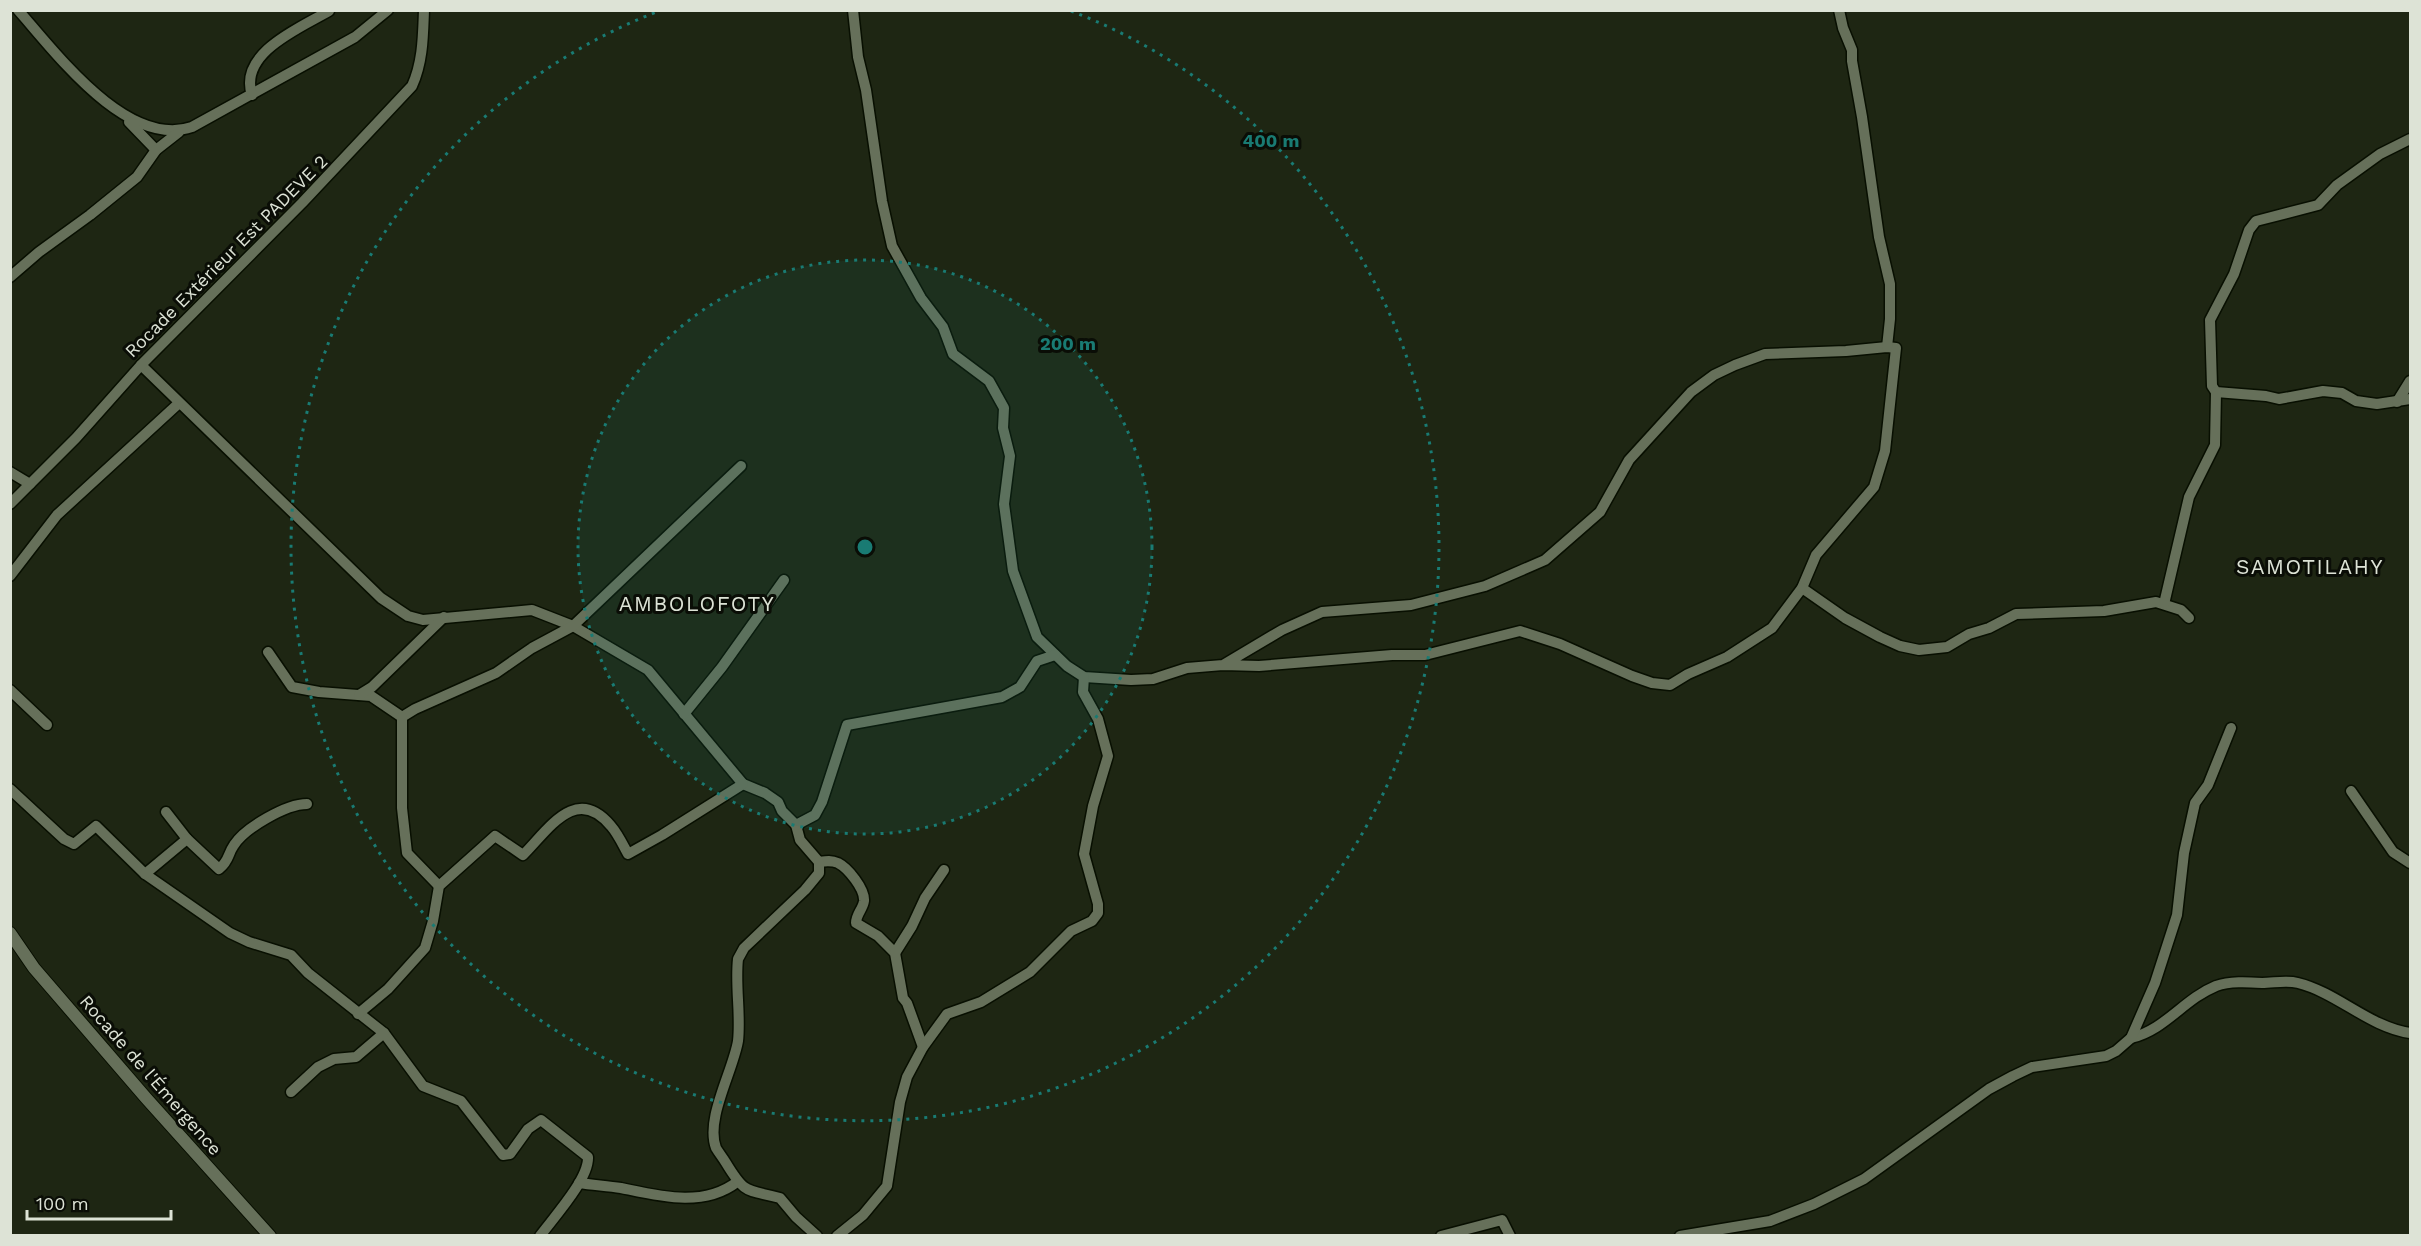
<svg xmlns="http://www.w3.org/2000/svg" width="2421" height="1246" font-family="'Work Sans',sans-serif">
	<style>
		.lines { fill: none; stroke-linecap: round; stroke-linejoin: round }
		.minor-casing { stroke: #080f01; stroke-width: 13 }
		.tertiary-casing { stroke: #080f01; stroke-width: 14 }
		.minor { stroke: #66705a; stroke-width: 10 }
		.tertiary { stroke: #66705a; stroke-width: 12 }
		.ring { fill: none; stroke: #197b73; stroke-width: 3; stroke-dasharray: 3 6 }
		.labels { text-anchor: middle; dominant-baseline: central; stroke-width: 6; stroke-linejoin: round; paint-order: stroke }
		.street-label { font-size: 18px; fill: #dde3d6; stroke: #0a0d06 }
		.quarter-label { font-size: 21px; letter-spacing: 1.5px; fill: #dde3d6; stroke: #0a0d06 }
		.centre { fill: #197b73; stroke: #0a0d06; stroke-width: 3 }
		.ring-label { font-size: 18px; text-anchor: middle; font-weight: bold; fill: #197b73; stroke: #0a0d06; stroke-width: 6; stroke-linejoin: round; paint-order: stroke }
	</style>
	<rect width="100%" height="100%" fill="#1e2613"/>
	<g class="lines">
		<g class="minor-casing">
			<g id="minor">
				<path d="M18,10C56,53 127,149 192,127L355,37L388,10"/>
				<path d="M853,10L858,57L866,90L882,201L892,246L921,298L943,327L953,354L989,381L1004,408L1003,428L1010,456L1004,504L1013,571L1037,637L1067,666L1084,677L1131,680L1153,679L1187,668L1223,665L1259,666L1392,655H1425L1520,631L1560,644L1632,676L1652,683L1670,685L1688,674L1727,657L1772,628L1802,588L1816,555L1874,487L1885,451L1896,348L1887,347L1846,351L1765,354L1735,365L1714,375L1691,392L1629,460L1600,512L1545,560L1485,586L1411,605L1322,612L1282,630L1223,665"/>
				<path d="M1839,10L1843,28L1852,50V61L1862,117L1879,237L1890,284V319L1887,347"/>
				<path d="M252,95C238,53 300,28 329,11"/>
				<path d="M129,122L156,150"/>
				<path d="M2410,139L2380,154L2337,185L2318,205L2256,221L2249,230L2234,274L2210,320L2212,386L2216,392L2266,396L2279,399L2323,391L2342,393L2356,401L2377,404L2410,399"/>
				<path d="M10,277L39,252L90,215L137,177L156,150L179,132"/>
				<path d="M141,365L381,598L408,616L423,620L532,610L573,626L648,670L743,784L765,793L778,802L782,811L796,825L800,840L819,862C826,861 831,860 838,863C848,868 865,889 864,901C863,909 856,914 856,923L878,936L895,953L903,998L907,1003L923,1047"/>
				<path d="M2397,402L2410,381"/>
				<path d="M10,472L30,484"/>
				<path d="M10,504L76,438L141,365L302,203L412,86C423,62 423,36 424,10"/>
				<path d="M10,576L57,515L178,404"/>
				<path d="M1802,588L1845,618L1880,637L1900,646L1919,650L1947,647L1969,634L1989,628L2016,614L2104,611L2156,602L2181,610L2189,618"/>
				<path d="M2164,604L2189,497L2215,445L2216,392"/>
				<path d="M268,652L292,687L319,692L371,696L402,717L415,709L496,673L532,648L573,626L741,466"/>
				<path d="M10,690L47,725"/>
				<path d="M359,695L372,687L444,617"/>
				<path d="M684,714L722,667L784,580"/>
				<path d="M402,717V808L407,853L439,886"/>
				<path d="M10,789L64,839L74,844L96,826L145,874L230,933L249,942L291,955L308,973L384,1033L423,1086L461,1101L503,1155L510,1154L528,1129L541,1120L588,1157C589,1179 554,1217 540,1236"/>
				<path d="M2351,791L2393,852L2410,863"/>
				<path d="M166,812L187,839L219,869C230,860 227,855 234,845C245,828 286,804 307,804"/>
				<path d="M796,825L815,815L822,802L847,725L1002,697L1020,687L1037,661L1055,655"/>
				<path d="M145,874L187,839"/>
				<path d="M895,953L912,926L925,898L944,870"/>
				<path d="M358,1014L388,989L425,948L433,921L439,886L495,836L523,855C549,829 576,784 611,826C618,834 623,845 628,854L662,835L743,784"/>
				<path d="M2131,1038C2165,1030 2184,999 2216,986C2230,981 2247,982 2262,983C2274,983 2286,980 2298,983C2338,993 2369,1027 2410,1033"/>
				<path d="M291,1092L318,1067L334,1059L356,1057L384,1033"/>
				<path d="M579,1183C593,1185 607,1186 621,1188C659,1196 703,1208 737,1182"/>
				<path d="M817,1236L796,1217L780,1198C747,1189 746,1196 726,1163C723,1158 719,1153 716,1148C705,1119 733,1071 738,1041C741,1014 735,986 738,959L744,948L805,890L819,873V862"/>
				<path d="M837,1236L863,1215L887,1186L900,1102L907,1077L923,1047L947,1014L981,1002L1030,972L1071,931L1092,921L1098,913V904L1084,854L1093,806L1108,756L1098,719L1083,692L1084,677"/>
				<path d="M1441,1236L1502,1220L1510,1236"/>
				<path d="M1680,1236L1770,1221L1814,1204L1864,1179L1989,1089L2013,1076L2032,1067L2106,1056L2116,1051L2131,1038L2155,983L2177,915L2184,853L2195,803L2208,785L2231,728"/>
			</g>
		</g>
		<g class="tertiary-casing">
			<path id="tertiary" d="M10,933L34,968L146,1098L270,1236"/>
		</g>
		<use href="#minor" class="minor"/>
		<use href="#tertiary" class="tertiary"/>
	</g>
	<circle cx="865" cy="547" r="287" fill="#197b73" fill-opacity=".12"/>
	<g class="ring">
		<circle cx="865" cy="547" r="287"/>
		<path d="M1071 11A574 574 0 1 1 659 11"/>
	</g>
	<g class="labels">
		<g class="street-label">
			<text transform="translate(226 256) rotate(-45)">Rocade Extérieur Est PADEVE 2</text>
			<text transform="translate(151 1075) rotate(49)">Rocade de l'Émergence</text>
		</g>
		<g class="quarter-label">
			<text x="2310" y="566">SAMOTILAHY</text>
			<text x="697" y="603">AMBOLOFOTY</text>
		</g>
	</g>
	<circle cx="865" cy="547" r="9" class="centre"/>
	<g class="ring-label">
		<text x="1271" y="147">400 m</text>
		<text x="1068" y="350">200 m</text>
	</g>
	<rect width="2421" height="1246" fill="none" stroke="#dde3d6" stroke-width="24"/>
	<path d="M27 1210v9h144v-9" fill="none" stroke="#dde3d6" stroke-width="3"/>
	<text x="36" y="1210" font-size="18" fill="#dde3d6" stroke="#0a0d06" stroke-width="4.5" paint-order="stroke">100 m</text>
</svg>
